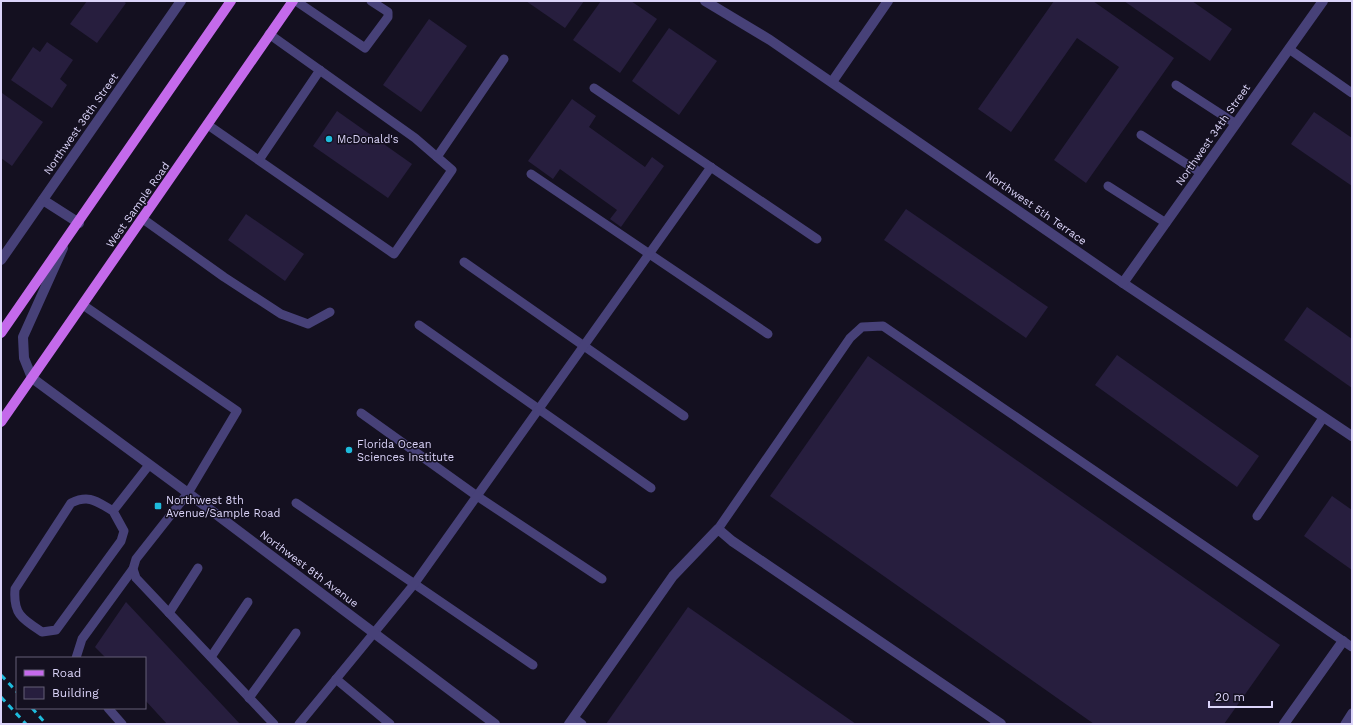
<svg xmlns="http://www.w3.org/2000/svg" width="1353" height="725" font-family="'Work Sans',sans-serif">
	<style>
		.building { fill: #271e3e }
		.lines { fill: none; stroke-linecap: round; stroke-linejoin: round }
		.lane { stroke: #474178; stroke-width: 9 }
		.street { stroke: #474178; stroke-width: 10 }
		.primary { stroke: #c46aeb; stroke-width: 10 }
		.rail { stroke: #1ebbdc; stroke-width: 3; stroke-dasharray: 6 5; stroke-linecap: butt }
		.poi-dot { fill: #1ebbdc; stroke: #141020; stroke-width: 1.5 }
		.labels { text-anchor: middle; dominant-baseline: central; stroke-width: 3; stroke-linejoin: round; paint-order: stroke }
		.street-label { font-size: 11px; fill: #dbd4f9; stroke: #141020 }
		.poi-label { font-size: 11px; fill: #dbd4f9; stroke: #141020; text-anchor: start }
	</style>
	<rect width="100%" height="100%" fill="#141020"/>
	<g class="building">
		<path d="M87,1H123L126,3L97,43L70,24Z"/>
		<path d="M526,1H584L565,28Z"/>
		<path d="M601,1H631L657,19L620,73L573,40Z"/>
		<path d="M1054,1H1093L1174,58L1086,183L1054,160L1119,67L1077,38L1011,132L978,109Z"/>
		<path d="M1124,1H1192L1232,29L1210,61Z"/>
		<path d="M429,19L467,46L421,112L383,85Z"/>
		<path d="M669,28L717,61L679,115L632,81Z"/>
		<path d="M47,42L73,60L60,79L67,85L52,108L11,80L33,47L40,52Z"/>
		<path d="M2,93L43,122L12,166L1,158Z"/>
		<path d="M572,99L596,116L589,127L645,167L652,157L664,166L621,227L610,219L617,210L560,169L553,179L528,161Z"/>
		<path d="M337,111L412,164L388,198L313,146Z"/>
		<path d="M1314,112L1352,138V186L1291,144Z"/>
		<path d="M906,209L1048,307L1026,338L884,240Z"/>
		<path d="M246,214L304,254L285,281L228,240Z"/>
		<path d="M1307,307L1352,339V388L1284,340Z"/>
		<path d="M1117,355L1259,456L1237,487L1095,385Z"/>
		<path d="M868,356L1280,645L1224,724H1094L770,496Z"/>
		<path d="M1332,496L1352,510V570L1304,536Z"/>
		<path d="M126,602L240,724H167L145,700V658H106L95,647Z"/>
		<path d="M688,607L856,724H606Z"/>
	</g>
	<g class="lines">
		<g class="lane">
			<path d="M296,1L365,48L388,17V12L371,1"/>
			<path d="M1289,49L1352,93"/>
			<path d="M1176,85L1236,124"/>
			<path d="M594,88L817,239"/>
			<path d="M208,125L394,254L452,170L415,138L269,34"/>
			<path d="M1141,135L1201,173"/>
			<path d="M437,157L504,59"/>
			<path d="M259,160L320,70"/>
			<path d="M531,174L768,334"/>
			<path d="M1108,186L1166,223"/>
			<path d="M143,219L224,277L281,314L308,324L330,312"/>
			<path d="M464,262L684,416"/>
			<path d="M83,305L237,411L188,493L136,559L133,569L136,578L274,724"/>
			<path d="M419,325L651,488"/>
			<path d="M361,413L477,496L602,579"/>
			<path d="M296,503L533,665"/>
			<path d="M113,511L124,531L121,541L56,630L42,632C22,619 13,614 15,589L71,503C90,494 97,502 113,511L149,465"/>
			<path d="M1257,516L1323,418"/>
			<path d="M718,529L850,338L862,327L883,326L1352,647"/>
			<path d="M169,613L198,568"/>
			<path d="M211,657L248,602"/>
			<path d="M76,658L82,639L133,569"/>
			<path d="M336,679L390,724"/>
			<path d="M249,698L296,633"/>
			<path d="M108,708L122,724"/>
			<path d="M574,718L582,724"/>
			<path d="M299,724L415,583L711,167"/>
			<path d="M1345,724L1352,713"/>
		</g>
		<g class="street">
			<path d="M705,1L770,40L1123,283L1352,436"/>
			<path d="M832,82L888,1"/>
			<path d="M43,200L79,223"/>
			<path d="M63,248L23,337L24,358L32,378L188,493L495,724"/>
			<path d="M1,260L181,1"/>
			<path d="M1123,283L1323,1"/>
			<path d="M569,724L673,576L718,529L732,541L1001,724"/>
			<path d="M1284,724L1343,641"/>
		</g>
		<g class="primary">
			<path d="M1,333L231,1"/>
			<path d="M1,422L293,1"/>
		</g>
		<g class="rail">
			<path d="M1,675L17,692"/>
			<path d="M1,697L26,724"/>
			<path d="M32,708L46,724"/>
		</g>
	</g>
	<g class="poi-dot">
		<circle cx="329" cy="139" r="4"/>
		<circle cx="349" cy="450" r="4"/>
		<rect x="154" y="502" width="8" height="8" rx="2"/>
	</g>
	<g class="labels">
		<g class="street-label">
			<text transform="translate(81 124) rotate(-55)">Northwest 36th Street</text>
			<text transform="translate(1213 135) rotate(-55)">Northwest 34th Street</text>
			<text transform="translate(138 205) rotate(-55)">West Sample Road</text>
			<text transform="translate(1036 208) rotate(35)">Northwest 5th Terrace</text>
			<text transform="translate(309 569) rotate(37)">Northwest 8th Avenue</text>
		</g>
		<g class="poi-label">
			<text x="337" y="139">McDonald's</text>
			<text x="357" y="444">Florida Ocean<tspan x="357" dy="13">Sciences Institute</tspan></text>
			<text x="166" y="500">Northwest 8th<tspan x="166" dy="13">Avenue/Sample Road</tspan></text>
		</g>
	</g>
	<rect width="1353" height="725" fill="none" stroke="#dbd4f9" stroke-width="4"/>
	<rect x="16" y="657" width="130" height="52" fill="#141020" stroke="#645e77"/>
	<rect x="24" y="670" width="20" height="6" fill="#c46aeb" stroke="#645e77"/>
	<text x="52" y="677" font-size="12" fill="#dbd4f9">Road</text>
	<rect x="24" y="687" width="20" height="12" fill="#271e3e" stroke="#645e77"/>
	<text x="52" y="697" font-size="12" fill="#dbd4f9">Building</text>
	<path d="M1209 701v6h63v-6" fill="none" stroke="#dbd4f9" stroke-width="2"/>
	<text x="1215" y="701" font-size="12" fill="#dbd4f9" stroke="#141020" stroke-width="3" paint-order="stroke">20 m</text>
</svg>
